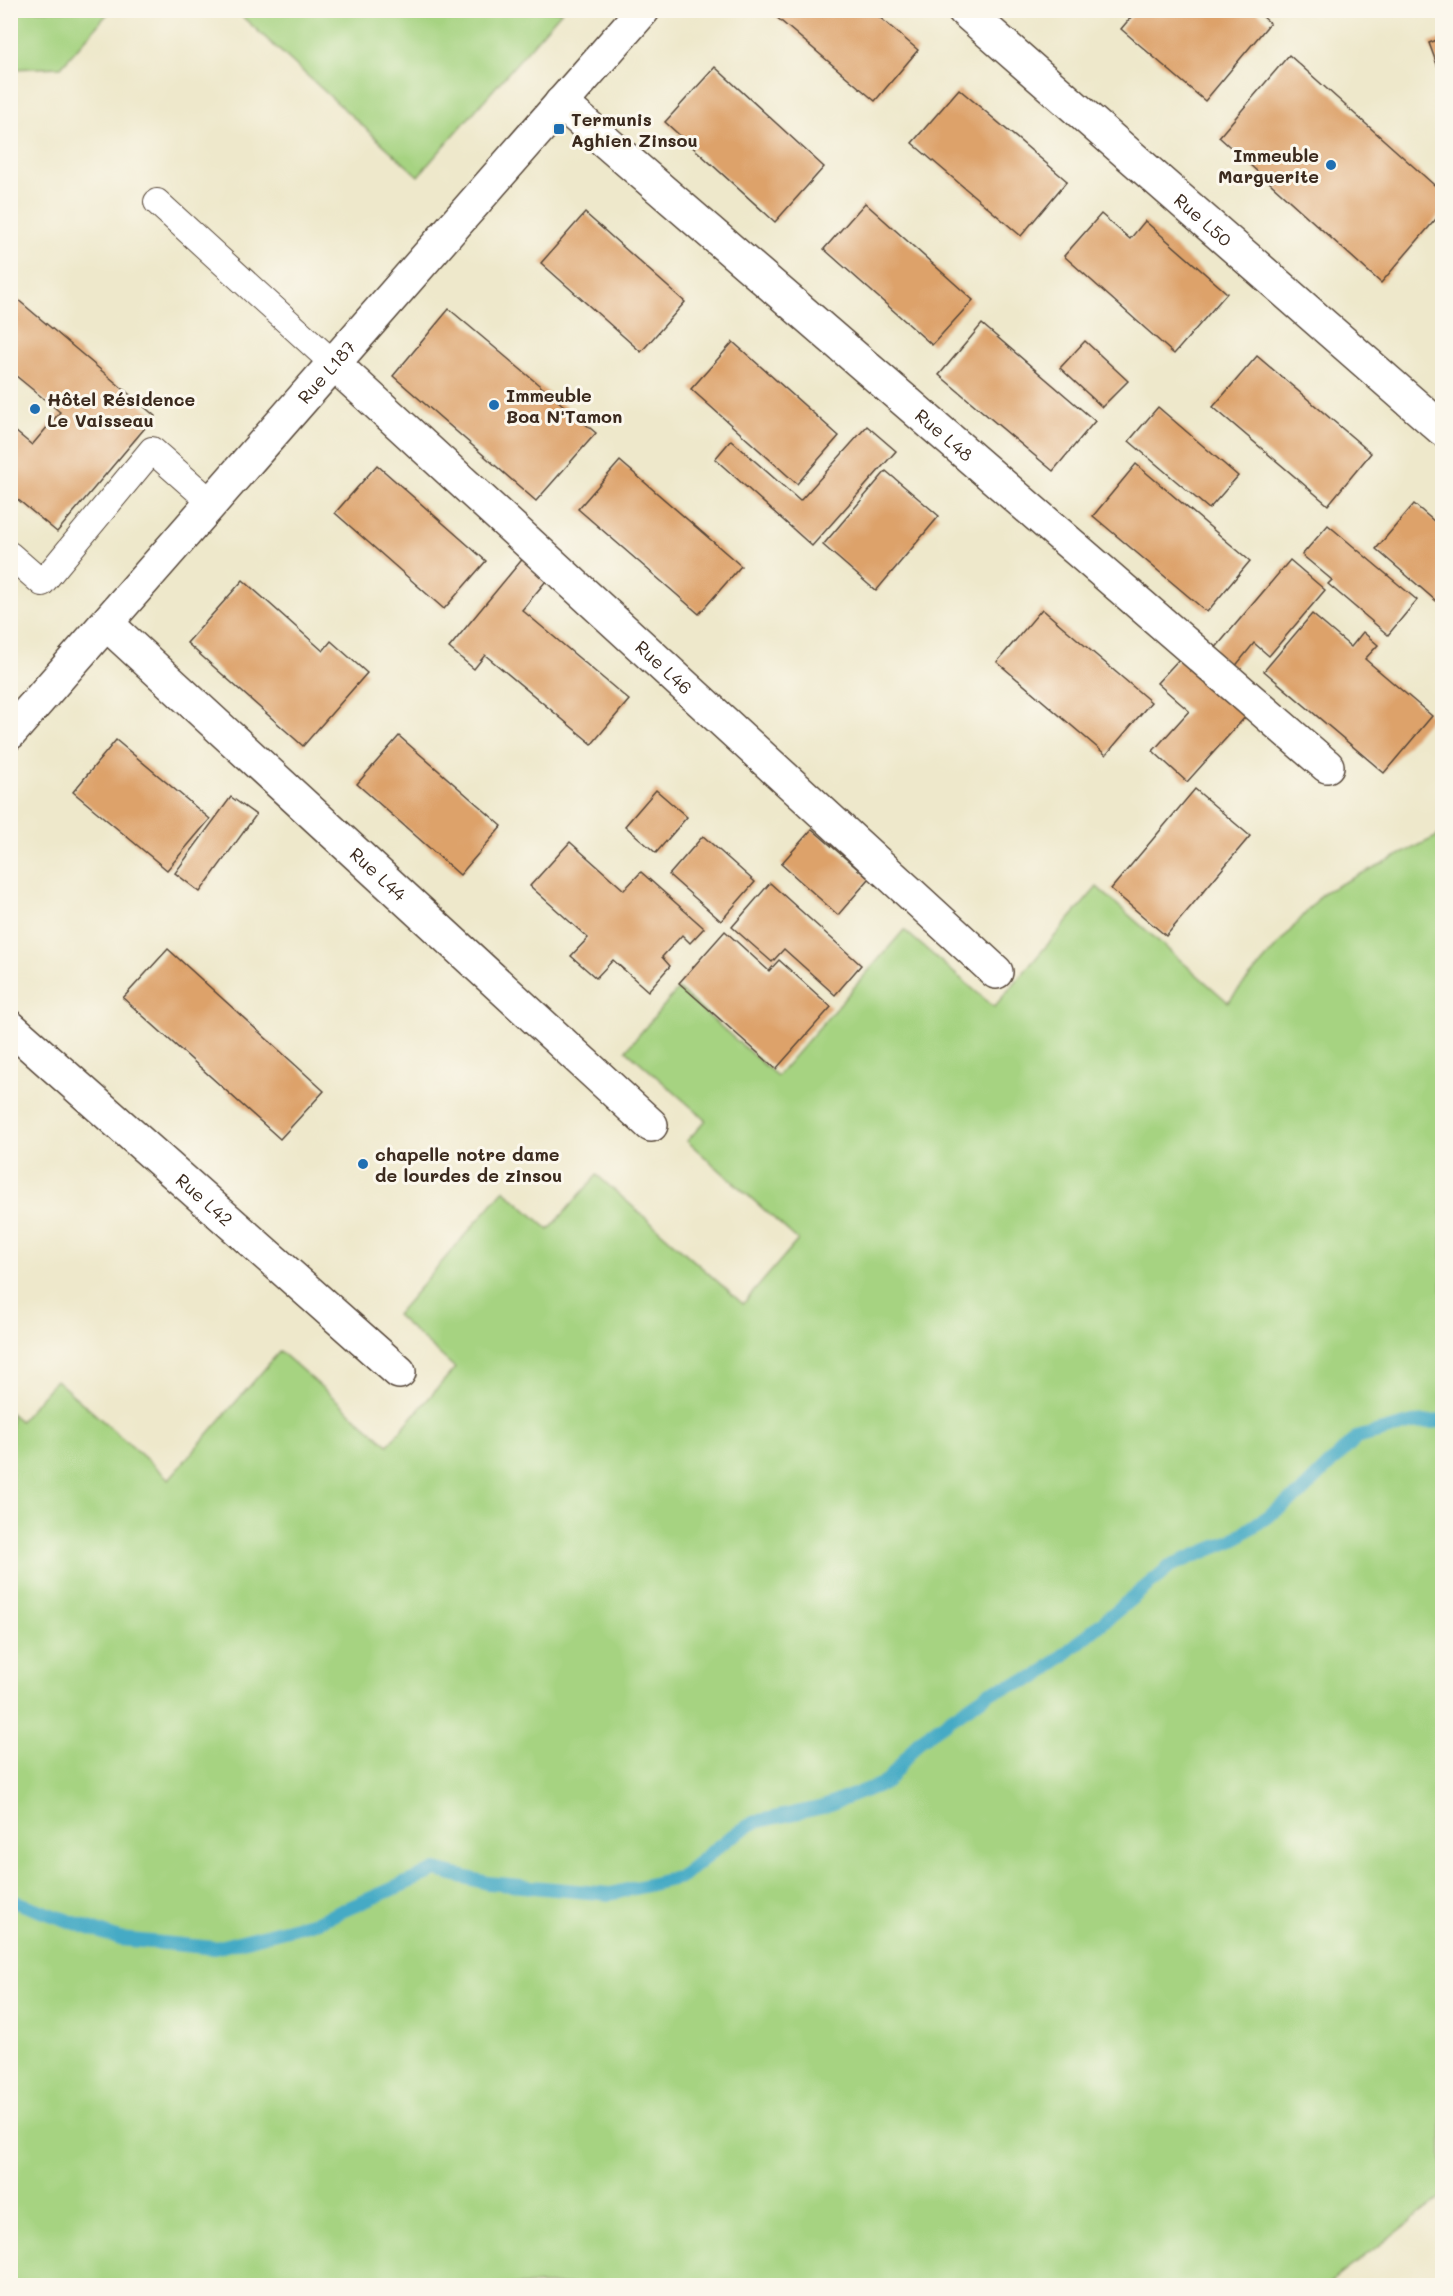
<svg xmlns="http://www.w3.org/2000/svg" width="1453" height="2296" font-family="Mali,sans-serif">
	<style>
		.green { fill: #a6d381; stroke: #707e50; stroke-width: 1.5 }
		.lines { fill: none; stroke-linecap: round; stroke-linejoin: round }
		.stream { stroke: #45aac5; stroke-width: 14 }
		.building { fill: #dda26a }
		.service-casing { stroke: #564638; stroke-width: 28 }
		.minor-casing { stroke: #564638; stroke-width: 36 }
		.service { stroke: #fff; stroke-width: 26 }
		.minor { stroke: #fff; stroke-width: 33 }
		.poi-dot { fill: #1f6fb2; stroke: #fbf7ec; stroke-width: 2 }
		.labels { text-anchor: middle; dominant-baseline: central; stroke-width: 6; stroke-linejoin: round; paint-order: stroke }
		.poi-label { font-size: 18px; font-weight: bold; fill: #3b2a1e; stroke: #fbf7ec; text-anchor: start }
		.street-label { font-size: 18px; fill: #3b2a1e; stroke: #fbf7ec }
	</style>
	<rect width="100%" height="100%" fill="#fbf7ec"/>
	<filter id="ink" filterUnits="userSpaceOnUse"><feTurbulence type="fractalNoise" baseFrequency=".0167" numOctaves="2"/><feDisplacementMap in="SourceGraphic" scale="12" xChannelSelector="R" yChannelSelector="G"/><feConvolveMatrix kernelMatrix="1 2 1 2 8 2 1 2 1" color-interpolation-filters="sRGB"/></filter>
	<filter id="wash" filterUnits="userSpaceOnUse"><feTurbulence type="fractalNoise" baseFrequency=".008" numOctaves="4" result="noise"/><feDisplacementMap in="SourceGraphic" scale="24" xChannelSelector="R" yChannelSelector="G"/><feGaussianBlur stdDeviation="1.35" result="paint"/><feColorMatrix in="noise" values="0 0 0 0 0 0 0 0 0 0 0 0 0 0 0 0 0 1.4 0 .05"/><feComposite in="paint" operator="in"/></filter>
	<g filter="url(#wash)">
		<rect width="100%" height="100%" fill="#eee8cb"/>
		<g class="green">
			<path d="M10,11L11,10L110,11L61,67L11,69Z"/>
			<path d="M236,11H562L418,176Z"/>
			<path d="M1442,831V2197L1327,2285H11V1413L20,1421L56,1380L169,1479L280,1351L388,1445L455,1368L396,1315L504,1190L549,1230L597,1175L743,1304L798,1240L687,1141L706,1120L626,1050L678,989L777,1076L904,930L994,1007L1097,887L1228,1002L1324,892L1438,836Z"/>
		</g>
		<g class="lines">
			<path class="stream" d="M10,1900L120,1939L215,1948L319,1921L436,1870L488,1883L610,1894L681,1877L729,1838L755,1822L823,1807L887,1782L920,1740L990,1692L1037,1677L1172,1565L1233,1540L1299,1495L1356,1438L1413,1423L1442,1421"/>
		</g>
		<g id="blocks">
			<g class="building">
				<path d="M768,10H871L918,50L875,101Z"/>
				<path d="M1137,10H1255L1270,23L1205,101L1121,29Z"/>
				<path d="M1442,38V78L1429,43Z"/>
				<path d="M1289,55L1442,192V212L1381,283L1219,137Z"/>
				<path d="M715,67L824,167L775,222L665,122Z"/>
				<path d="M959,89L1067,181L1021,236L912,143Z"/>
				<path d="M865,203L973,300L932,345L824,249Z"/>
				<path d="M585,213L685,302L641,352L541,263Z"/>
				<path d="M1101,214L1130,239L1145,221L1227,293L1174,354L1064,256Z"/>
				<path d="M10,293L155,416L57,532L10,493V427L32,445L60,412L10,371Z"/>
				<path d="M449,309L596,433L536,501L393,376Z"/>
				<path d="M982,324L1095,421L1053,471L939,375Z"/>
				<path d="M1085,341L1128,381L1102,407L1060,368Z"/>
				<path d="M733,342L839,436L797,484L691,389Z"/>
				<path d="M1257,356L1371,453L1328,505L1213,407Z"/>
				<path d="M1158,407L1238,476L1209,509L1129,441Z"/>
				<path d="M867,426L896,451L812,546L715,459L731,440L800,501Z"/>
				<path d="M620,461L741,566L699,614L578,509Z"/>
				<path d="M1136,464L1250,561L1207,612L1093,516Z"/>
				<path d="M377,465L486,561L444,609L335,513Z"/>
				<path d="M886,471L939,516L876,591L823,545Z"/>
				<path d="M1414,504L1442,528V606L1376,549Z"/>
				<path d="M1328,525L1417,600L1388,635L1328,584L1332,580L1302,555Z"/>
				<path d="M525,556L550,576L522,610L629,700L592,744L485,655L474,669L449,648Z"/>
				<path d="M1290,560L1325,590L1269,656L1254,643L1234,668L1213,651Z"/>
				<path d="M243,580L323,651L331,641L367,673L303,746L187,643Z"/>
				<path d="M1042,609L1151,702L1106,755L997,662Z"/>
				<path d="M1312,614L1351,647L1363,632L1378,645L1365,659L1432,716L1384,773L1264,671Z"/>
				<path d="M1182,656L1247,715L1187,782L1153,751L1189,711L1157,683Z"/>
				<path d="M399,736L502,826L460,875L357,784Z"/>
				<path d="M116,740L210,819L167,870L73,792Z"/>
				<path d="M1195,789L1250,836L1166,936L1111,889Z"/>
				<path d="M656,790L687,817L656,853L625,826Z"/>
				<path d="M231,797L256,815L200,892L175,873Z"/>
				<path d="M812,829L869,879L838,915L781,864Z"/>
				<path d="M703,836L755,882L721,921L669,875Z"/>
				<path d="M570,842L624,890L641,872L704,928L690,943L682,935L662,957L670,966L648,991L613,960L596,978L571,956L588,938L530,886Z"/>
				<path d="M770,883L861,965L835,995L784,949L772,962L732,927Z"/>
				<path d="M725,931L769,971L779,960L831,1007L776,1069L679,983Z"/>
				<path d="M168,949L324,1091L280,1139L123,998Z"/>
			</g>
		</g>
	</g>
	<g filter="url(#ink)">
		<use href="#blocks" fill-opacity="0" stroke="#564638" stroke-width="1.5"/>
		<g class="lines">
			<g class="service-casing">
				<g id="service">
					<path d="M157,202L334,364"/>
					<path d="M10,555L42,583L152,450L212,503"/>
				</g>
			</g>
			<g class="minor-casing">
				<g id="minor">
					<path id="s1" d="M964,10L1442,429"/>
					<path id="s2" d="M561,103L1327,766"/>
					<path id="s3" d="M334,364L996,972"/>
					<path id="s4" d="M107,624L651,1125"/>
					<path id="s5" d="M10,733L643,10"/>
					<path id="s6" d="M10,1027L399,1372"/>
				</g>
			</g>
			<use href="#service" class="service"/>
			<use href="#minor" class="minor"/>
		</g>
	</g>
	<g class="poi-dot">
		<rect x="553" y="123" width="12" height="12" rx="3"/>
		<circle cx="1331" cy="165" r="6"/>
		<circle cx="494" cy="405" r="6"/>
		<circle cx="35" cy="409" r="6"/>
		<circle cx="363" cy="1164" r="6"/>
	</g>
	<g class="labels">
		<g class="poi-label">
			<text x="571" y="119">Termunis<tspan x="571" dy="21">Aghien Zinsou</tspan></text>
			<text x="1319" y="155" text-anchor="end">Immeuble<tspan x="1319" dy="21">Marguerite</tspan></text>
			<text x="506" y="395">Immeuble<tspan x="506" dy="21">Boa N'Tamon</tspan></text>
			<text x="47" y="399">Hôtel Résidence<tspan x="47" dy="21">Le Vaisseau</tspan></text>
			<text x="375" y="1154">chapelle notre dame<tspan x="375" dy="21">de lourdes de zinsou</tspan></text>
		</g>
		<g class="street-label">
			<text stroke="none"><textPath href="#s1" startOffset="318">Rue L50</textPath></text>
			<text stroke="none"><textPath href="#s5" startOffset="480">Rue L187</textPath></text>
			<text stroke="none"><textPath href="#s2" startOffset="507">Rue L48</textPath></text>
			<text stroke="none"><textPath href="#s3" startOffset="448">Rue L46</textPath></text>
			<text stroke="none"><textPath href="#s4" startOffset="369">Rue L44</textPath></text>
			<text stroke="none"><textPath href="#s6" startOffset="260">Rue L42</textPath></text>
		</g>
	</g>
	<rect width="1453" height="2296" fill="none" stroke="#fbf7ec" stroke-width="36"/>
</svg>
